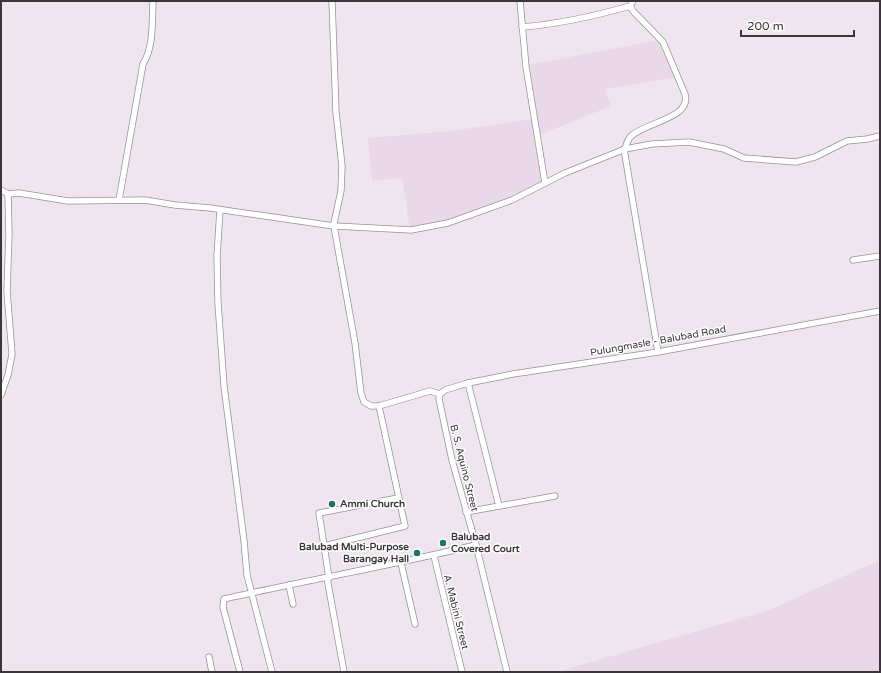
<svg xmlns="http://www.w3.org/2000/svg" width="881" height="673" font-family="'Varela Round',sans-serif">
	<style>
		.built { fill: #e9d9e8 }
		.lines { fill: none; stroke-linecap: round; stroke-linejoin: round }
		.minor-casing { stroke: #999099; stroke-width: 7 }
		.minor { stroke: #fff; stroke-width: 5.5 }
		.poi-dot { fill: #236e6b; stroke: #fff; stroke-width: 1.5 }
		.labels { text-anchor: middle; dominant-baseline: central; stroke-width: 3; stroke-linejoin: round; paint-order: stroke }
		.street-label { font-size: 10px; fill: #393538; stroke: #fff }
		.poi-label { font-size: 10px; font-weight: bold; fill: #393538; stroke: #fff; text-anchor: start }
	</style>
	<rect width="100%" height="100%" fill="#efe5ee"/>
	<g class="built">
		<path d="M660,40L677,77L605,89L611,106L537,136L527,65Z"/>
		<path d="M532,119L542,185L447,223L410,229L402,178L372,181L368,138L451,131Z"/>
		<path d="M880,560V672H557L769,610Z"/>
	</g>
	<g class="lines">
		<g class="minor-casing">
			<g id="minor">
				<path d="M332,1L336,112L342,166L341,191L334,223L335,232L355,343L361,393L364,402L371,406H379L430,391L440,394"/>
				<path d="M520,1L526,67L545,183"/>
				<path d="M522,27C559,24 595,16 630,6L633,1"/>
				<path d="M624,149L658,352"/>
				<path d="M625,149C626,145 628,140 630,137C644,122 692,119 685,94L663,42L633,11L630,6"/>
				<path d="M1,190L8,194L19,193L68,201L145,200L175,205L210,208L334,226L411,230L448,223L512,200L565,173L625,149L652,144L689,142L724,149L744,158L796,162L815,157L847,141L867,139L880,136"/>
				<path d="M119,200L143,64C154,47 152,21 153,1"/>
				<path d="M220,210L217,256L218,303L224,386L244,541L247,575L272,672"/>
				<path d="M853,260L880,256"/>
				<path d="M468,383L499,506"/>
				<path d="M440,394L445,390L468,383L513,374L658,352L880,311"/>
				<path d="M440,394L439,399L452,460L476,545L507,672"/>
				<path d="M1,395L8,375L12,354L7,291L9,234L8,194"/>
				<path d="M466,512L555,496"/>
				<path d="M324,546L405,526L379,406"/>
				<path d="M434,556L462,672"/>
				<path d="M401,563L415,624"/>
				<path d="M327,578L344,672"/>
				<path d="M329,578L319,513L398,498"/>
				<path d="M289,585L293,604"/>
				<path d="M209,657L212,672"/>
				<path d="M240,672L223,607L224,599C308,580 393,565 476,545"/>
			</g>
		</g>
		<use href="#minor" class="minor"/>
	</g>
	<g class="poi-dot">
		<circle cx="332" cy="504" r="4"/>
		<circle cx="443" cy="543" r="4"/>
		<circle cx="417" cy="553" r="4"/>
	</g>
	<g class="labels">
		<g class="street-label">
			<text transform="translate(658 341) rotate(-10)">Pulungmasle - Balubad Road</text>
			<text transform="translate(464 468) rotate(76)">B. S. Aquino Street</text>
			<text transform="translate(456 612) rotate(76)">A. Mabini Street</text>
		</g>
		<g class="poi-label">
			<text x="340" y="504">Ammi Church</text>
			<text x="451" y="537">Balubad<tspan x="451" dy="12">Covered Court</tspan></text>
			<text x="409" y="547" text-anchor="end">Balubad Multi-Purpose<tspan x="409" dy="12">Barangay Hall</tspan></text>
		</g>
	</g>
	<rect width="881" height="673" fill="none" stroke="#393538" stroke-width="4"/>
	<path d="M741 30v6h113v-6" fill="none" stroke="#393538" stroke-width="2"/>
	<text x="747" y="30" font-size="12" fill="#393538" stroke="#ffffff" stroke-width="3" paint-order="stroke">200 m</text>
</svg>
